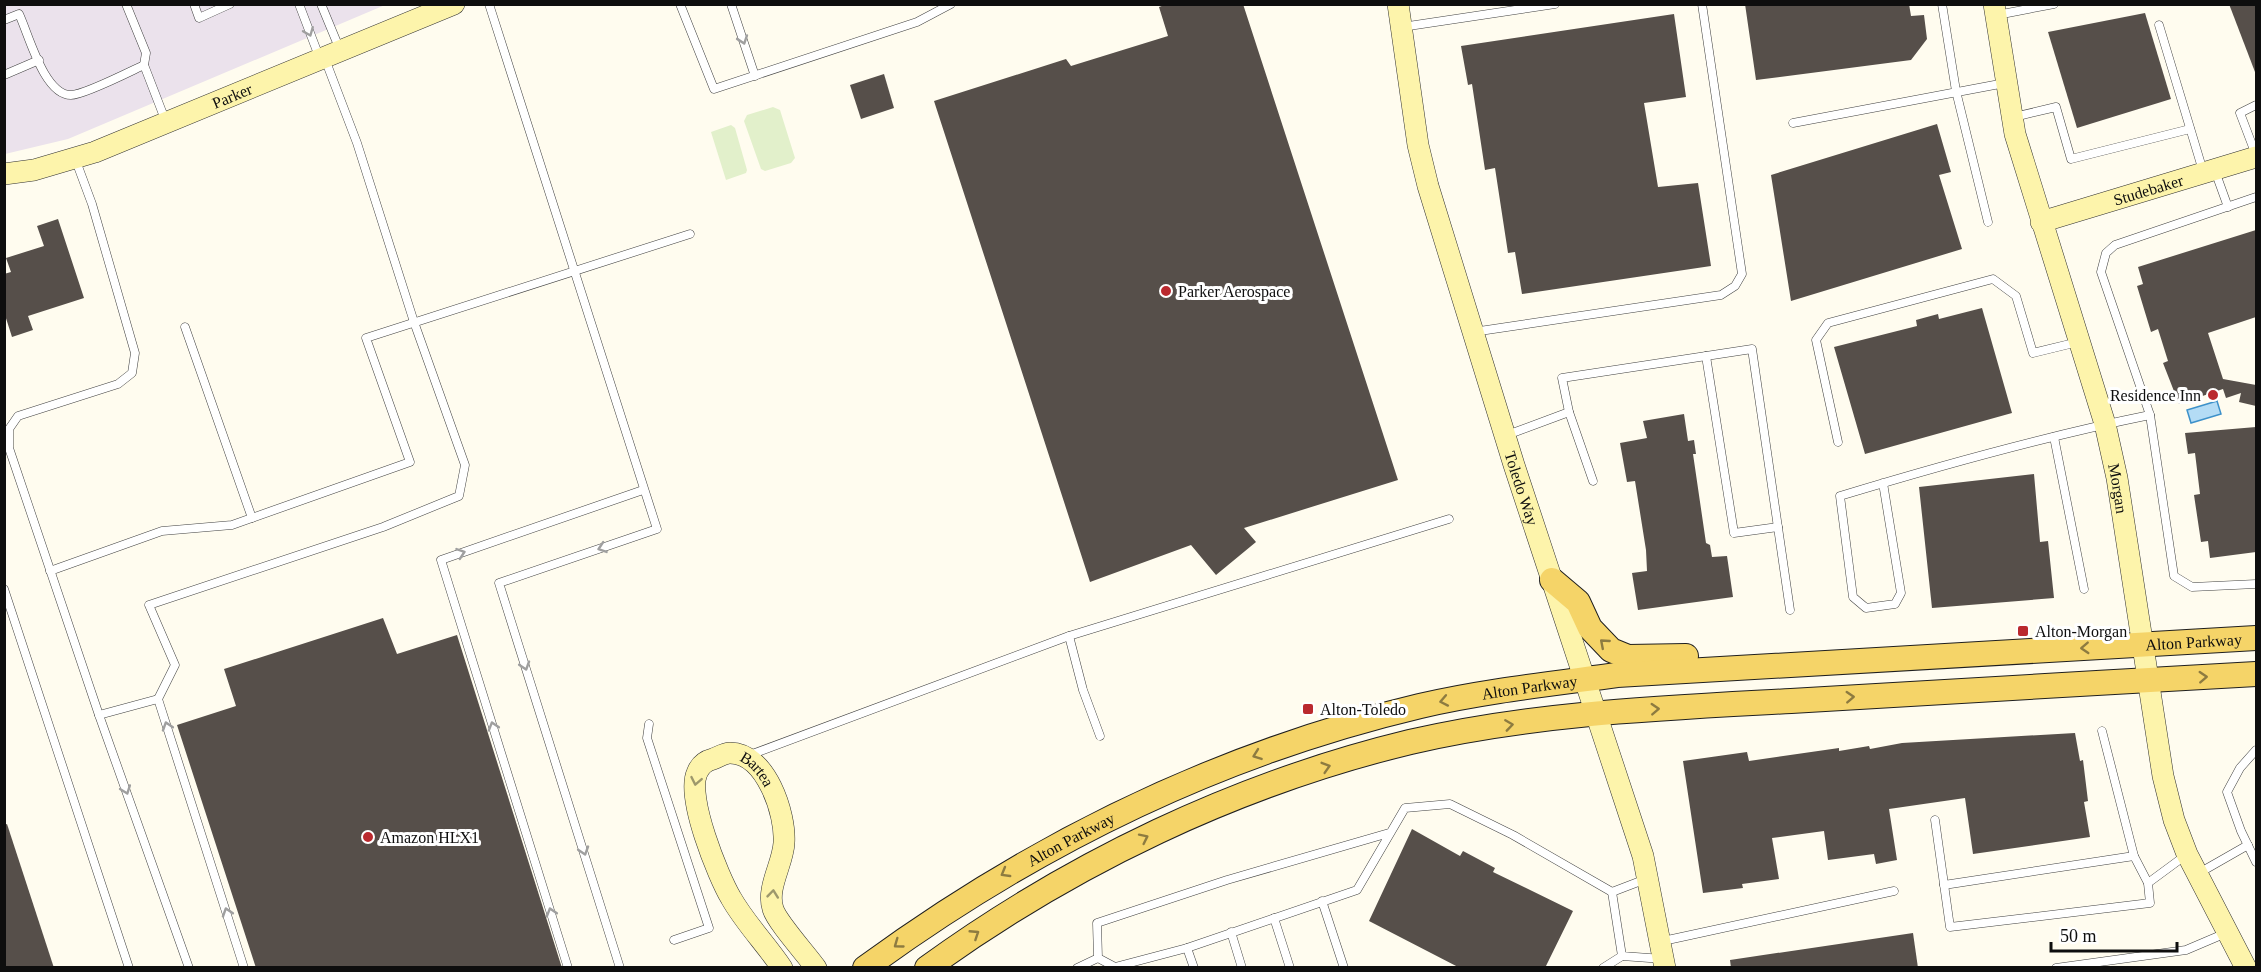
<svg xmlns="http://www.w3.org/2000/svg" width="2261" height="972" font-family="'Times New Roman',serif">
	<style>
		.industrial { fill: #ebe2ec }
		.pitch { fill: #e2f0cb }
		.water { fill: #b4dcf5; stroke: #3d91ca; stroke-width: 1.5 }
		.building { fill: #564f4a }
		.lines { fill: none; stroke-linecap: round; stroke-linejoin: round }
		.lane-casing { stroke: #414141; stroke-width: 9 }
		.secondary-casing { stroke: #303030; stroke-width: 22 }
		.primary-casing { stroke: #1f1f1f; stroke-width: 26 }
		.lane { stroke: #fff; stroke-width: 8 }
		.secondary { stroke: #fdf4ab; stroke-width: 21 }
		.primary { stroke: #f5d468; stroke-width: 24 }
		.oneway { stroke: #9f9f9f }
		.oneway2 { stroke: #8d7b40 }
		.oneway3 { stroke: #9d986c }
		.poi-dot { fill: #ba292e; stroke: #fff; stroke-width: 2 }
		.labels { text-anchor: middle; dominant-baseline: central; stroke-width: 6; stroke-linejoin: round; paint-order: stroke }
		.street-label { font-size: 16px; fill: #0e0e0e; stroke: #fff }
		.poi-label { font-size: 16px; fill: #0e0e0e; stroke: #fff; text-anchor: start }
	</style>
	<rect width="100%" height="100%" fill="#fffcef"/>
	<path class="industrial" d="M5,5H385L68,139L5,154Z"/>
	<g class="pitch">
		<path d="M773,107L780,110L795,158L791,163L765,171L761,169L744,121L747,115Z"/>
		<path d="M731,125L735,128L747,170L746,173L726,180L711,132Z"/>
	</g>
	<path class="water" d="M2217,401L2221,414L2191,423L2187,410Z"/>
	<g class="building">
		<path d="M1167,4H1243L1398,480L1244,528L1256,542L1216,575L1191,545L1090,582L934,101L1066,59L1071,66L1168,36L1159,7Z"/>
		<path d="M1745,4H1909L1911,16L1924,15L1927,39L1911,60L1756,80Z"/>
		<path d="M2229,4H2256V72H2255Z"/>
		<path d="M2145,13L2171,99L2077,128L2048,32Z"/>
		<path d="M1674,14L1686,97L1644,103L1658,187L1698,183L1711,266L1522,294L1515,252L1508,253L1495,168L1485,170L1472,84L1468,85L1461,46Z"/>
		<path d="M884,74L894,108L861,119L850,85Z"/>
		<path d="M1937,124L1951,172L1939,175L1962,249L1791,301L1771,175Z"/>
		<path d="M58,219L84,298L28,316L33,330L12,337L4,312V274L11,272L6,258L44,246L37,226Z"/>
		<path d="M2256,230V317L2208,333L2223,379L2256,385V406L2239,402L2241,393L2226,398L2223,389L2179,404L2163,363L2168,361L2158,329L2151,332L2137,286L2143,284L2138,267Z"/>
		<path d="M1982,308L2012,413L1865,454L1834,347L1917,326L1916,320L1938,314L1939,319Z"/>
		<path d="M1684,414L1688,441L1694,440L1696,454H1693L1706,543L1710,545L1712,557L1727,556L1733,597L1638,610L1632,573L1647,571L1646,550L1635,481L1627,482L1620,443L1647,438L1643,421Z"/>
		<path d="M2256,427V552L2210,558L2208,541L2201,542L2194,495L2200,494L2195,453L2188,454L2185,433Z"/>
		<path d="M2034,474L2040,542L2048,541L2054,598L1932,608L1919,487Z"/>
		<path d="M383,618L397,654L457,635L562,968H256L177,725L236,706L224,669Z"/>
		<path d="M2075,733L2080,761L2083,760L2088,801L2084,802L2090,837L1973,854L1965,798L1889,809L1897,860L1876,864L1874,854L1828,860L1824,831L1772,838L1779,879L1742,884L1743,888L1703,893L1683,761L1747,752L1749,761L1839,748V751L1869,746L1870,749L1902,743Z"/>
		<path d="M7,824L54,968H4V825Z"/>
		<path d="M1412,829L1460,856L1463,851L1495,868L1493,872L1573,911L1545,968H1460L1369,921Z"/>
		<path d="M1913,933L1918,968H1731L1730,960Z"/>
	</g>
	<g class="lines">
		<g class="lane-casing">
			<g id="lane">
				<path d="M126,4L146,53L144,65"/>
				<path d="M194,4L199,18L230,4"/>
				<path d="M299,4L320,59"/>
				<path d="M321,4L340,50"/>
				<path d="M489,4L657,529L499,583L620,968"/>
				<path d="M680,4L714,89L917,22L951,4"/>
				<path d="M731,4L755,76"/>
				<path d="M1942,4L1956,91L1988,222"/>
				<path d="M1997,15L2054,4"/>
				<path d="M4,20L19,14C29,35 44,95 71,95C84,95 129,72 144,65L166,122"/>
				<path d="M2159,25L2203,171"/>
				<path d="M1402,27L1555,4"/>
				<path d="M4,75L39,60"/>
				<path d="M2014,117L2056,107L2071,159L2190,129"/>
				<path d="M1793,123L2005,83"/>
				<path d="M2256,155L2240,113L2256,105"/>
				<path d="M76,161L92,204L135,353L132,373L118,384L18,416L9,429V448L99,715L189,968"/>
				<path d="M2215,171L2228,207"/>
				<path d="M2256,197L2115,245L2106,253L2101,272L2150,415L2174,576L2192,587L2256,584"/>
				<path d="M185,327L252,518"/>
				<path d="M1473,332L1721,295L1735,286L1742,274L1702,4"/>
				<path d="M1706,356L1734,533L1778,527"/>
				<path d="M1569,412L1593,481"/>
				<path d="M1507,435L1569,412L1562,378L1752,349L1790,610"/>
				<path d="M2054,437L2084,589"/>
				<path d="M1838,442L1816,340L1828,323L1993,279L2016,296L2033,353L2078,342"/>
				<path d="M1883,483L1901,593L1895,604L1866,608L1853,597L1840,496C1942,465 2046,436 2150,415"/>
				<path d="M50,571L162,531L232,525L410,462L366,338L690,234"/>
				<path d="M4,589L129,968"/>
				<path d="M1069,636L1083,690L1100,736"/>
				<path d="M99,715L158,699"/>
				<path d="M649,724L647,738L709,928L674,940"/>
				<path d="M2102,731L2134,856"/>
				<path d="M2256,750L2240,768L2227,792L2241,831L2256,862"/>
				<path d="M747,756L1069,636L1449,519"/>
				<path d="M1935,820L1950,927L2150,903L2148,883L2186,855"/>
				<path d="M1389,833L1227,880L1097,923L1098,958L1115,967L1187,948L1357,890L1405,808L1450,804L1513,835L1612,892L1646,879"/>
				<path d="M2199,873L2248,845"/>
				<path d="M1944,885L2134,856L2148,883"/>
				<path d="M1612,892L1622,956L1663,959"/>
				<path d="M1322,901L1344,968"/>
				<path d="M1274,918L1290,968"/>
				<path d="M1231,932L1242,968"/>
				<path d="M1663,941L1894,891"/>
				<path d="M1187,948L1194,968"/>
				<path d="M244,968L158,699L175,665L149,605L383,527L459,496L465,465L414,322L357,143L325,59"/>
				<path d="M568,968L441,560L643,490"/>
				<path d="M1077,968L1098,958"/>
				<path d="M1603,968L1622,956"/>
				<path d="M2056,968L2186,950L2226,933"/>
			</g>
		</g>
		<g class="secondary-casing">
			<g id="secondary">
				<path id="s1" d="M1398,4L1418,145L1428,186L1514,465L1643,856L1665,968"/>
				<path id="s2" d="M1994,4L2015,134L2105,424L2117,478L2163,776L2174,820L2187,854L2246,968"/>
				<path id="s3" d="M4,174L34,170L95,152L454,4"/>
				<path id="s4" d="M2041,222L2256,157"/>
				<path id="s5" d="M782,968C766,944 745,923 731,898C718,876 686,797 697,773C700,765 705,761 713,759C718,757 725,753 730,753C766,753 786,814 784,843C783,864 766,888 773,909C777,922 806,954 816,968"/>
			</g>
		</g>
		<g class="primary-casing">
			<g id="primary">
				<path d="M1552,580L1578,602L1590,628L1611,650L1628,657L1686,656"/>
				<path id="s6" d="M865,968C1033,845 1217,754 1420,706C1485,691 1551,684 1617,675L2256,638"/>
				<path d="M927,968C1072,863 1237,784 1410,742C1535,713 1663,708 1791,701C1946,691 2101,683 2256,674"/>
			</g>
		</g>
		<use href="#lane" class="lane"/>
		<use href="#secondary" class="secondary"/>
		<use href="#primary" class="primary"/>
	</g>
	<defs><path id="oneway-chevron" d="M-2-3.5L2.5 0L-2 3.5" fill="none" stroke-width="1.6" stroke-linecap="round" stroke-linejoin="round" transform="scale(1.5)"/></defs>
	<g class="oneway">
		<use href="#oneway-chevron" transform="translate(309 32) rotate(68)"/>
		<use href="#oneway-chevron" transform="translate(743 40) rotate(71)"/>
		<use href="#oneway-chevron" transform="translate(602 548) rotate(161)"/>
		<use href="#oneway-chevron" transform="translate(461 553) rotate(-19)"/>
		<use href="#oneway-chevron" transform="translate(525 666) rotate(72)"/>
		<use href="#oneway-chevron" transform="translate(167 726) rotate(-108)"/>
		<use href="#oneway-chevron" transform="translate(493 726) rotate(-107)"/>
		<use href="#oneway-chevron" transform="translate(126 790) rotate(70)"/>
		<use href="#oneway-chevron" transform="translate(584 851) rotate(72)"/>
		<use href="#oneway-chevron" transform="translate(227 912) rotate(-108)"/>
		<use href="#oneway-chevron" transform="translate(551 912) rotate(-107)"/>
	</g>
	<g class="oneway2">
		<use href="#oneway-chevron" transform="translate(1604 643) rotate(-139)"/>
		<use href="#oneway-chevron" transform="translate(2085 648) rotate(177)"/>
		<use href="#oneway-chevron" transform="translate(2203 677) rotate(-3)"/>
		<use href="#oneway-chevron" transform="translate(1850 697) rotate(-3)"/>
		<use href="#oneway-chevron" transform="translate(1444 701) rotate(169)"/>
		<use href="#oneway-chevron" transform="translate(1655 709) rotate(-3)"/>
		<use href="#oneway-chevron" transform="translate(1509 725) rotate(-8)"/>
		<use href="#oneway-chevron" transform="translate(1257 755) rotate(160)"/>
		<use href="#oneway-chevron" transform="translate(1326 767) rotate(-17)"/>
		<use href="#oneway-chevron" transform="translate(1144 838) rotate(-26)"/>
		<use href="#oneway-chevron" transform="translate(1005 873) rotate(150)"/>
		<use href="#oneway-chevron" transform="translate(975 934) rotate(-33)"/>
		<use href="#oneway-chevron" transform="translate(898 944) rotate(144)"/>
	</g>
	<g class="oneway3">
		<use href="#oneway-chevron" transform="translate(696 781) rotate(101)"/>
		<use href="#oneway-chevron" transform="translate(773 894) rotate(-84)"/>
	</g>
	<g class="poi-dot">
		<circle cx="1166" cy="291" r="6"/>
		<circle cx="2213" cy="395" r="6"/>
		<rect x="2017" y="625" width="12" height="12" rx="3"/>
		<rect x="1302" y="703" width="12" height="12" rx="3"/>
		<circle cx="368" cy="837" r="6"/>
	</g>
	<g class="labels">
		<g class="street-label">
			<text stroke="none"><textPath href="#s3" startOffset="242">Parker</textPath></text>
			<text stroke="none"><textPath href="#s4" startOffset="112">Studebaker</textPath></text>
			<text stroke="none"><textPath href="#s1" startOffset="501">Toledo Way</textPath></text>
			<text stroke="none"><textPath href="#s2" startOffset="501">Morgan</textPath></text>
			<text stroke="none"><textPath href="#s6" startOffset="1395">Alton Parkway</textPath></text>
			<text stroke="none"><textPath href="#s6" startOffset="729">Alton Parkway</textPath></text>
			<text stroke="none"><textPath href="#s5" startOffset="292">Bartea</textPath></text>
			<text stroke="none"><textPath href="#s6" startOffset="243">Alton Parkway</textPath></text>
		</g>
		<g class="poi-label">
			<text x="1178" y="291">Parker Aerospace</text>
			<text x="2201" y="395" text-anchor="end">Residence Inn</text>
			<text x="2035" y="631">Alton-Morgan</text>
			<text x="1320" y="709">Alton-Toledo</text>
			<text x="380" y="837">Amazon HLX1</text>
		</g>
	</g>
	<rect width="2261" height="972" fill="none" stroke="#0e0e0e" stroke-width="12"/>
	<path d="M2051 942v9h126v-9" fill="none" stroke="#0e0e0e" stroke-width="3"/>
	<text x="2060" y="942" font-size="18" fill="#0e0e0e" stroke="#ffffff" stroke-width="4.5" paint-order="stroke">50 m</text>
</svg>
